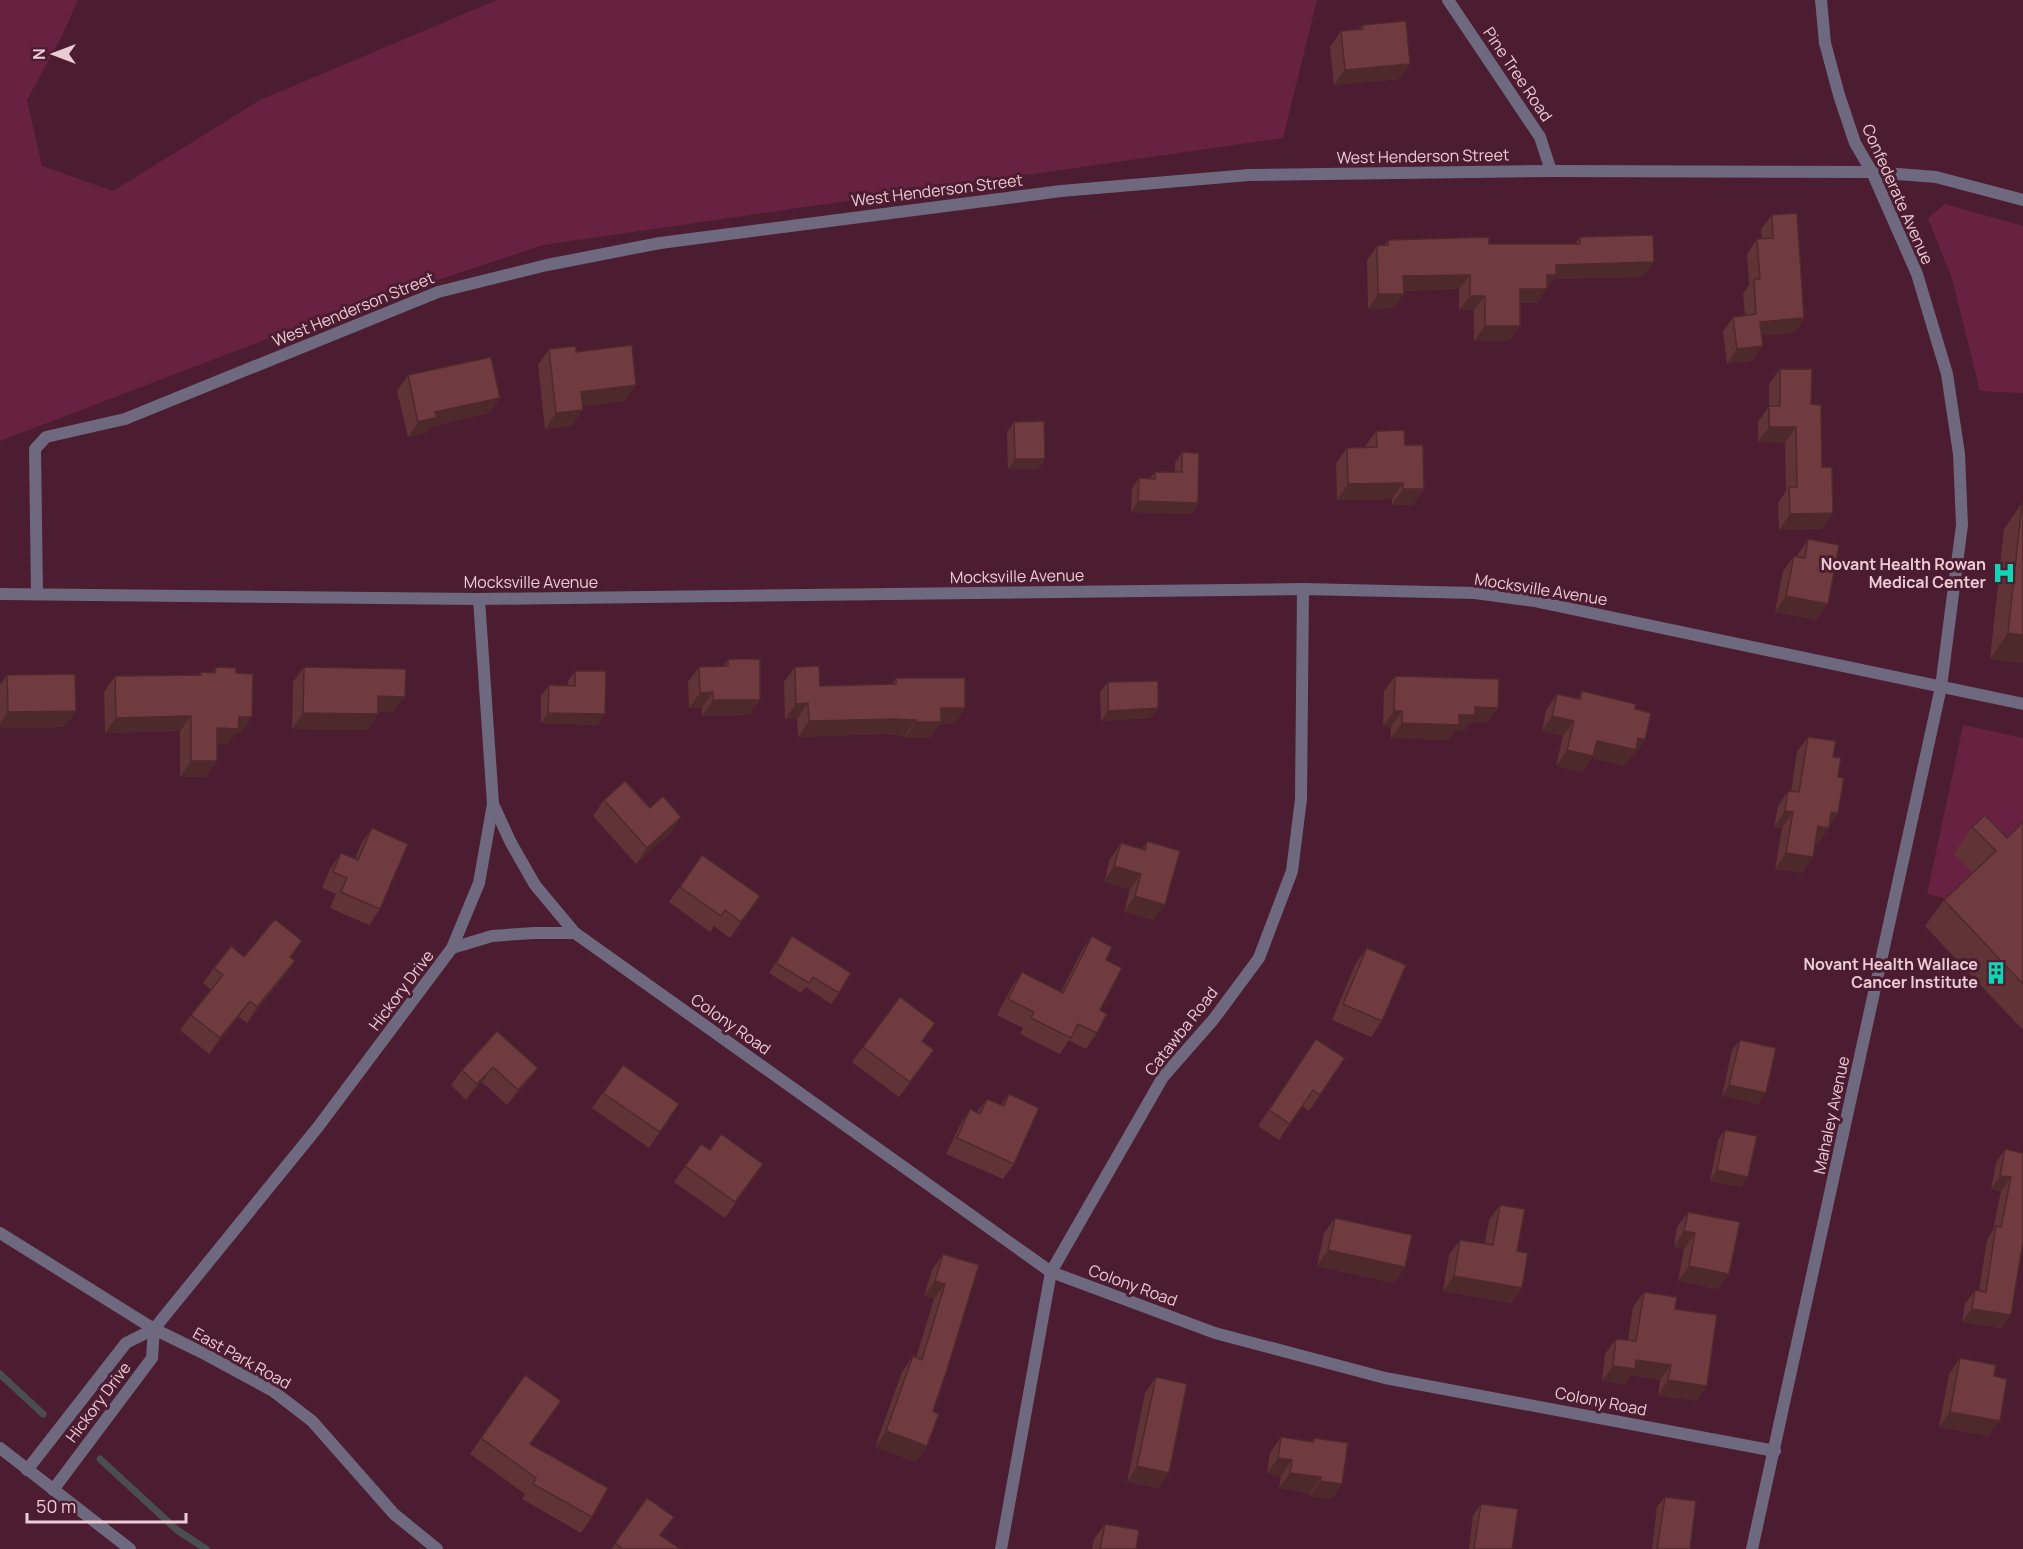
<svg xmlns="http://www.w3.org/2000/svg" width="2023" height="1549" font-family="Manrope,sans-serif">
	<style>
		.green { fill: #682241 }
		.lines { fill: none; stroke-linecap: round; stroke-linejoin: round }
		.stream { stroke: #4b4e4e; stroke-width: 7 }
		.minor { stroke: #6e697f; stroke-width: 12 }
		.tertiary { stroke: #6e697f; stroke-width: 12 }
		.wall { fill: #603336 }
		.shaded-wall { fill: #4e292c }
		.building { fill: #703b3f; stroke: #4e292c; stroke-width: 1.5 }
		.labels { text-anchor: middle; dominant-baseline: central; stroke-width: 6; stroke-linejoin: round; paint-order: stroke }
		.street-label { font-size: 16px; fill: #ebcbd5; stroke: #4c1c30 }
		.poi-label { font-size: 16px; font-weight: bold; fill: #ebcbd5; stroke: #4c1c30; text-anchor: end }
	</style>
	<rect width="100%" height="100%" fill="#4c1c30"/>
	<g class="green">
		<path d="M0,0H78L62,36L27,100L42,166L113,191L260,100L497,0H1317L1283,138L543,245L309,323L0,441Z"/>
		<path d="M1945,204L2023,226V393L1980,391L1952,279L1928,218Z"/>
		<path d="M1963,725L2023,738V829L1948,899L1927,894Z"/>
	</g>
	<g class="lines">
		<g class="stream">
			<path d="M0,1374L43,1414"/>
			<path d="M100,1459L177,1530L206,1549"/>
		</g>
		<g class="minor">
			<path d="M1448,0L1540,137L1551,171"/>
			<path d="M37,594L35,449L46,437L125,419L438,292L547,265L660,243L1061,191L1249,175L1551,171L1872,172L1936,177L2023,200"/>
			<path d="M493,804L511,843L535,885L575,933L1051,1272L1215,1333L1385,1378L1775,1451"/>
			<path d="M452,948L492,936L534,933H575"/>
			<path d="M0,1233L154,1329L201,1352L273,1391L312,1421L394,1514L437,1549"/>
			<path d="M154,1329L318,1127L452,948L479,883L493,804L479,599"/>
			<path d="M0,1448L130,1549"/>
			<path d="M27,1470L126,1343L154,1329L152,1358L53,1490"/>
			<path d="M1001,1549L1051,1272L1163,1077L1213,1020L1259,958L1292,871L1301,799L1303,589"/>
		</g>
		<g class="tertiary">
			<path d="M0,594L479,599L1303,589L1475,593L1534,601L2023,704"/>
			<path d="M1752,1549L1941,687L1962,525L1959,454L1947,374L1917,274L1872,172L1855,143L1839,95L1825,43L1821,0"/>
		</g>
	</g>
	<g class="wall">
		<path d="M1362,25L1410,64L1399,79L1334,85L1330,47L1341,31L1359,30Z"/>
		<path d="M1772,215L1804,318L1794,333L1762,335L1752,361L1727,364L1723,332L1733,317L1745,316L1743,294L1749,285L1747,254L1757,239H1762L1761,229Z"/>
		<path d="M1580,237L1643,277L1553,279L1537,303H1520V326L1509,341H1474V310H1459V289L1404,291L1394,308L1368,309L1367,260L1377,246L1384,245L1388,240L1489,244H1575Z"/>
		<path d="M549,349L576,352L625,401L583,406L572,426L545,429L538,365Z"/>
		<path d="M1780,369L1811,404L1822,467L1833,513L1822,529L1779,530L1778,503L1786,491L1785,443L1758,442V422L1769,406V384Z"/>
		<path d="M408,375L500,398L489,413L430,427L426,433L408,437L397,391Z"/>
		<path d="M1014,422L1045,459L1038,469H1008L1007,432Z"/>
		<path d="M1376,431L1405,445L1424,489L1413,505H1392V499L1337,500L1336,463L1347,448L1365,447Z"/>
		<path d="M1182,452L1198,503L1191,514L1131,512L1132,488L1139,478H1150L1155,472H1175V463Z"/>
		<path d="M2022,503L2023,663L1990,659L2004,529Z"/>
		<path d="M1808,539L1817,620L1775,612L1783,571L1794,556H1797Z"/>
		<path d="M728,659L760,700L749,715L702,716V708H689L688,682L699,667L723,666Z"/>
		<path d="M216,667L241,733H236L227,744H217L206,777H180V731L105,733L104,692L115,676L199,675L201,672L212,673Z"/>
		<path d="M304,667L394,712H378V714L367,730L292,729L293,682Z"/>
		<path d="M795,667L820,686L892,684L896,678L965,708L955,723L940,724L930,738H905V736L885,734L798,737L797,719H785L784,682Z"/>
		<path d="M575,671L598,725L541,723V696L549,685L568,686V681Z"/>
		<path d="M7,675L65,727L0,728V685Z"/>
		<path d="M1395,676L1487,723H1469L1464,731H1455L1448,740L1391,738V727L1383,726L1384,691Z"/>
		<path d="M1108,682L1158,708L1151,718L1101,721L1100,692Z"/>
		<path d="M1582,691L1635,709L1645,740L1634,756L1632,755L1625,766L1592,758L1582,772L1556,766L1563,736L1542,731L1546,710L1557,694L1577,699Z"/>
		<path d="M1808,737L1833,757L1838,777V813L1818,844L1815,843L1802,873L1775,869L1782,828L1774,827L1778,806L1788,791H1791L1797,752Z"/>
		<path d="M604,800L650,808L681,817L670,833L636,864L593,816Z"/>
		<path d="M2023,822V1029L2021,1028L1925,926L1944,900L1972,873L1954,854L1972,827L2007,838Z"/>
		<path d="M372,828L380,909L369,925L330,908L336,894L322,888L330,869L341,853L355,859L361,844Z"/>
		<path d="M1147,841L1154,920L1124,912L1130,889L1104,882L1110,859L1121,843L1142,849Z"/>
		<path d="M702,855L760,896L730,938L714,926L710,932L669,902Z"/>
		<path d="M792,936L839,993L831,1004L806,987L801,993L769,973Z"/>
		<path d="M1092,936L1106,960L1097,1033L1086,1049L1069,1040L1060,1054L1020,1034L1023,1028L997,1015L1011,988L1022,972L1061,992L1081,952Z"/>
		<path d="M1367,948L1382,1021L1371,1037L1332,1020L1356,963Z"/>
		<path d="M244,957L291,958L295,961L284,977L247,1023L239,1017L209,1054L180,1030L191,1015L211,990L203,983L214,968Z"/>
		<path d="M497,1031L538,1068L527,1083L507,1105L482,1082L466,1100L451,1085L462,1070Z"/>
		<path d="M1316,1039L1320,1095L1309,1111L1302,1106L1279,1140L1258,1126Z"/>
		<path d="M1740,1040L1758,1104L1722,1096L1732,1050Z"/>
		<path d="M922,1042L934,1050L899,1097L852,1062L863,1047Z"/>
		<path d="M623,1065L660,1132L649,1148L592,1108Z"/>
		<path d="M1009,1094L1014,1164L1003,1179L946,1154L960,1125L970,1109L977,1112L987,1099L1001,1105Z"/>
		<path d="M1725,1130L1748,1177L1741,1187L1710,1181L1718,1140Z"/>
		<path d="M701,1144L710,1150L763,1164L725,1218L674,1182Z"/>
		<path d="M2005,1149L2023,1153L2002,1328L1962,1322L1965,1304L1975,1290L1979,1291L1987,1240L1993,1230L2001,1191L1991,1189L1996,1163Z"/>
		<path d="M1500,1205L1517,1251L1522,1288L1511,1303L1443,1291L1449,1255L1460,1240L1485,1244L1489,1220Z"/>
		<path d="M1688,1212L1718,1289L1678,1281L1684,1249L1674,1247L1677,1227Z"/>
		<path d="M1335,1218L1405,1267L1394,1283L1317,1266L1324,1233Z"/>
		<path d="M943,1254L979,1265L933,1411L927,1446L916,1462L875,1447L902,1372L913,1356L916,1358L934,1299L924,1296L932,1270Z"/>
		<path d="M1644,1292L1675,1309L1697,1401L1658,1395L1660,1380L1630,1375L1625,1384L1602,1381L1605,1354L1616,1339L1628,1340L1633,1307Z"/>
		<path d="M1960,1358L1994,1376L1989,1436L1939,1427L1949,1374Z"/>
		<path d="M525,1375L531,1444L592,1517L581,1533L522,1499L525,1494L470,1454Z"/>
		<path d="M1156,1377L1169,1473L1158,1488L1127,1482L1145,1393Z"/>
		<path d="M1281,1437L1311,1442L1314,1438L1342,1484L1331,1499L1309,1496L1310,1493L1279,1488L1281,1476L1267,1473L1270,1453Z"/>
		<path d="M1665,1497L1690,1549H1652L1657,1507Z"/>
		<path d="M647,1498L661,1535L680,1549H611Z"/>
		<path d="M1481,1504L1512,1549H1469L1473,1515Z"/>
		<path d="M1105,1524L1136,1549H1092L1094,1539Z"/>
	</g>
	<g class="shaded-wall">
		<path d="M1410,64L1399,79L1334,85L1345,70Z"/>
		<path d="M1654,262L1643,277L1553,279L1537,303H1509L1520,289L1547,275L1556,265Z"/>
		<path d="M1470,275L1459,289L1393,291L1403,276Z"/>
		<path d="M1378,294H1404L1394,308L1368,309Z"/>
		<path d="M1470,296H1485L1474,310H1459Z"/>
		<path d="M1804,318L1794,333L1750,336L1760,322Z"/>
		<path d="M1485,326H1520L1509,341H1474Z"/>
		<path d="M1763,346L1752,361L1727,364L1737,349Z"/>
		<path d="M636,385L625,401L570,407L581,392Z"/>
		<path d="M500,398L489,413L430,427L426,433L408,437L418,422L435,412Z"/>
		<path d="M583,410L572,426L545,429L556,413Z"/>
		<path d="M1769,427H1796L1785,443L1758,442Z"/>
		<path d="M1015,459H1045L1038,469H1008Z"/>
		<path d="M1403,483L1392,499L1337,500L1348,484Z"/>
		<path d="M1403,489H1424L1413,505H1392Z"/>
		<path d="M1138,501L1198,503L1191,514L1131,512Z"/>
		<path d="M1833,513L1822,529L1779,530L1790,514Z"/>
		<path d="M1786,596L1828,604L1817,620L1775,612Z"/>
		<path d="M2008,633L2023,635V663L1990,659Z"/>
		<path d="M713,692L702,708H689L700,693Z"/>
		<path d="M378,696L405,697L394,712H367Z"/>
		<path d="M713,700H760L749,715L702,716Z"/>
		<path d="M808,703L797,719H785L796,704Z"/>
		<path d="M1475,707L1498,708L1487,723H1469L1464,731H1455L1448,740L1391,738L1402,723L1459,715Z"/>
		<path d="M941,708H965L955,723L940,724L930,738H905L916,722Z"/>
		<path d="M1158,708L1151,718L1101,721L1108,711Z"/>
		<path d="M76,711L65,727L0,728V723L8,712Z"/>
		<path d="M1394,711H1402L1391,727L1383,726Z"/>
		<path d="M303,713L378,714L367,730L292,729Z"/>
		<path d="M548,713L605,714L598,725L541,723Z"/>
		<path d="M191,716L180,731L105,733L116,718Z"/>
		<path d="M1552,716L1574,721L1563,736L1542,731Z"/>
		<path d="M239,717H252L241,733H236L227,744H206L217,728Z"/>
		<path d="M896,719L916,720L905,736L885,734L798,737L809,721Z"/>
		<path d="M1638,738L1645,740L1634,756L1632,755L1625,766L1592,758L1582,772L1556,766L1567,750L1597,741Z"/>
		<path d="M191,761H217L206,777H180Z"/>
		<path d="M1785,811L1793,812L1782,828L1774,827Z"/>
		<path d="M1831,812L1838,813L1818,844L1807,842L1818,826Z"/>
		<path d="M681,817L670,833L636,864L647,848Z"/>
		<path d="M1786,853L1813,857L1802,873L1775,869Z"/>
		<path d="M1114,866L1141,874L1130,889L1104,882Z"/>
		<path d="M1135,896L1165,905L1154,920L1124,912Z"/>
		<path d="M295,961L284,977L247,1023L257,1007Z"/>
		<path d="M250,1001L239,1017L209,1054L220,1038Z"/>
		<path d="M493,1067L482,1082L466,1100L477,1084Z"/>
		<path d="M538,1068L527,1083L507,1105L518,1090Z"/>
		<path d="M1729,1085L1766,1093L1758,1104L1722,1096Z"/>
		<path d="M1717,1170L1748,1177L1741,1187L1710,1181Z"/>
		<path d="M2000,1176L2011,1177L2001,1191L1991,1189Z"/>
		<path d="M1684,1231L1695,1233L1684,1249L1674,1247Z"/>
		<path d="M1328,1250L1405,1267L1394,1283L1317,1266Z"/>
		<path d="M1689,1266L1729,1274L1718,1289L1678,1281Z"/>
		<path d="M1454,1276L1522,1288L1511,1303L1443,1291Z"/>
		<path d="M935,1281L945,1284L934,1299L924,1296Z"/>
		<path d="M1972,1309L2011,1315L2002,1328L1962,1322Z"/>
		<path d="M1636,1360L1671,1365L1660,1380L1630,1375L1625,1384L1602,1381L1613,1366Z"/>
		<path d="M1668,1380L1707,1386L1697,1401L1658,1395Z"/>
		<path d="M1950,1412L2000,1421L1989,1436L1939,1427Z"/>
		<path d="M886,1431L927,1446L916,1462L875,1447Z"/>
		<path d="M1278,1458L1292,1460L1281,1476L1267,1473Z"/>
		<path d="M1137,1466L1169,1473L1158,1488L1127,1482Z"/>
		<path d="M1290,1473L1321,1477L1310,1493L1279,1488Z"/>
		<path d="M1320,1481L1342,1484L1331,1499L1309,1496Z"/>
	</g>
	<g class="building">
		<path d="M1406,21L1410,64L1345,70L1341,31L1363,29L1362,25Z"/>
		<path d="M1797,213L1804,318L1760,322L1763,346L1737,349L1733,317L1756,314L1754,279H1760L1757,239L1773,238L1772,215Z"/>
		<path d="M1653,235L1654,262L1556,265V275H1547V289H1520V326H1485V296H1470V275L1403,276L1404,294H1378L1377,246L1388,245V240L1489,237V244H1580V237Z"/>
		<path d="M632,345L636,385L581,392L583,410L556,413L549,349L576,346V352Z"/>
		<path d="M491,357L500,398L435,412L437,417L418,422L408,375Z"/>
		<path d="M1780,369H1812L1811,404L1821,405L1822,467H1832L1833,513L1790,514L1789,487H1797L1796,427H1769V406H1780Z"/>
		<path d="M1044,421L1045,459H1015L1014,422Z"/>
		<path d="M1404,430L1405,445H1423L1424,489H1403V483L1348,484L1347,448L1377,447L1376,431Z"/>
		<path d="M1182,452L1199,453L1198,503L1138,501L1139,478L1155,479V472H1182Z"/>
		<path d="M2022,503H2023V635L2008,633Z"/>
		<path d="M1808,539L1839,545L1828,604L1786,596L1794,556L1805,558Z"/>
		<path d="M728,659H760V700H713V692L700,693L699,667L728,666Z"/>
		<path d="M819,666L820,686L896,684V678H965V708H941V722H916V720L896,719L809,721L808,703L796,704L795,667Z"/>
		<path d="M216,667L236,668V673L253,674L252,717H239L238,729L217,728V761H191V716L116,718L115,676L201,675V672L215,673Z"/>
		<path d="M304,667L406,669L405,697L378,696V714L303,713Z"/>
		<path d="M575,671H606L605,714L548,713L549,685L575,686Z"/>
		<path d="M75,674L76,711L8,712L7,675Z"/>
		<path d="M1395,676L1499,679L1498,708L1475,707V715H1459V725L1402,723V711H1394Z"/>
		<path d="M1158,681V708L1108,711V682Z"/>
		<path d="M1582,691L1636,704L1635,709L1651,713L1645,740L1638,738L1636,750L1597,741L1593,756L1567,750L1574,721L1552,716L1557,694L1580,699Z"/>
		<path d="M1808,737L1836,741L1833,757L1841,758L1838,777L1844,778L1838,813L1831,812L1829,828L1818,826L1813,857L1786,853L1793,812L1785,811L1788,791L1799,792Z"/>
		<path d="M625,781L650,808L663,796L681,817L647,848L604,800Z"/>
		<path d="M1985,815L2007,838L2023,822V984L1944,900L1996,851L1972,827Z"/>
		<path d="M372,828L408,844L380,909L341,892L347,878L333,872L341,853L358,860Z"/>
		<path d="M1147,841L1180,851L1165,905L1135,896L1141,874L1114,866L1121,843L1145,850Z"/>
		<path d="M702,855L760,896L741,922L725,910L721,916L680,887Z"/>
		<path d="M275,919L302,941L290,957L295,961L257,1007L250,1001L220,1038L191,1015L223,975L214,968L231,946L244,957Z"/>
		<path d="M792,936L851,973L839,993L813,977L809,983L776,963Z"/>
		<path d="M1092,936L1112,947L1106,960L1122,968L1100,1010L1107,1014L1097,1033L1078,1024L1071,1038L1031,1018L1034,1012L1008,999L1022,972L1063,993Z"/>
		<path d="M1367,948L1406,965L1382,1021L1343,1004Z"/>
		<path d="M900,997L935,1023L922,1041L934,1050L910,1082L863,1047Z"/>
		<path d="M497,1031L538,1068L518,1090L493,1067L477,1084L462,1070Z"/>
		<path d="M1316,1039L1345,1058L1320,1095L1313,1090L1290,1124L1269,1110Z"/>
		<path d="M1740,1040L1776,1048L1766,1093L1729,1085Z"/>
		<path d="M623,1065L679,1104L660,1132L603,1093Z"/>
		<path d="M1009,1094L1039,1108L1014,1164L957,1138L970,1109L980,1114L987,1099L1004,1106Z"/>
		<path d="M1725,1130L1757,1136L1748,1177L1717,1170Z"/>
		<path d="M721,1134L763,1164L735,1202L685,1166L701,1144L710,1150Z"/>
		<path d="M2005,1149L2023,1153V1241L2011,1315L1972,1309L1975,1290L1986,1292L1996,1226L2001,1227L2011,1177L2000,1176Z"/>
		<path d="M1500,1205L1525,1209L1517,1251L1528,1253L1522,1288L1454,1276L1460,1240L1493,1245Z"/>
		<path d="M1688,1212L1740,1222L1729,1274L1689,1266L1695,1233L1684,1231Z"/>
		<path d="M1335,1218L1412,1235L1405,1267L1328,1250Z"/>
		<path d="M943,1254L979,1265L947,1370L933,1411L939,1414L927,1446L886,1431L913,1356L922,1360L945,1284L935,1281Z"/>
		<path d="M1644,1292L1677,1297L1675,1309L1717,1315L1707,1386L1668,1380L1671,1365L1636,1360L1635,1369L1613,1366L1616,1339L1636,1341Z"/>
		<path d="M1960,1358L1996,1365L1994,1376L2007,1379L2000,1421L1950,1412Z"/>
		<path d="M525,1375L561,1401L530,1444L608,1488L592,1517L533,1484L536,1478L481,1438Z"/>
		<path d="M1156,1377L1187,1384L1169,1473L1137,1466Z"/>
		<path d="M1281,1437L1313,1442L1314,1438L1348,1443L1342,1484L1320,1481L1321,1477L1290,1473L1292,1460L1278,1458Z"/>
		<path d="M1665,1497L1696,1501L1690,1549H1657Z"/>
		<path d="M647,1498L674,1517L660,1535L680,1549H623L615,1543Z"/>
		<path d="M1481,1504L1518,1509L1512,1549H1474Z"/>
		<path d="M1105,1524L1139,1530L1136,1549H1100Z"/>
	</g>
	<defs>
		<g id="hospital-bare" transform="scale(1.8)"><path d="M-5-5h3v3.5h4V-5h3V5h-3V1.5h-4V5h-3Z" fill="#11d5b4" stroke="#4c1c30" stroke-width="2.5" paint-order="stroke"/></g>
		<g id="building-bare" transform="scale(1.8)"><path d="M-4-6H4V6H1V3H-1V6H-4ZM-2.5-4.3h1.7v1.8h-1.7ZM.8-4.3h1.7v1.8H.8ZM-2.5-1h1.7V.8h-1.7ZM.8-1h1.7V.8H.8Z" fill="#11d5b4" stroke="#4c1c30" stroke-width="2.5" paint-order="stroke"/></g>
	</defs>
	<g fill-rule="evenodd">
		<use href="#hospital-bare" x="2004" y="573"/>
		<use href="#building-bare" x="1996" y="973"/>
	</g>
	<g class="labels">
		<g class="street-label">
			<text transform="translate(1518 74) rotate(56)">Pine Tree Road</text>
			<text transform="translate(1423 156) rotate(-1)">West Henderson Street</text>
			<text transform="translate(937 190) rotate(-7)">West Henderson Street</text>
			<text transform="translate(1898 194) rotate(66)">Confederate Avenue</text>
			<text transform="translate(353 309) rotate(-22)">West Henderson Street</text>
			<text transform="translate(1017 576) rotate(-1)">Mocksville Avenue</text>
			<text x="531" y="582">Mocksville Avenue</text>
			<text transform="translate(1541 589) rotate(9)">Mocksville Avenue</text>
			<text transform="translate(401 990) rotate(-53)">Hickory Drive</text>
			<text transform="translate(731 1024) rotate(35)">Colony Road</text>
			<text transform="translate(1181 1031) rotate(-52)">Catawba Road</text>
			<text transform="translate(1831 1115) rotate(-78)">Mahaley Avenue</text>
			<text transform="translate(1133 1285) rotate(20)">Colony Road</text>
			<text transform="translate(242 1358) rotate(29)">East Park Road</text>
			<text transform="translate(1601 1401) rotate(11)">Colony Road</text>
			<text transform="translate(98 1402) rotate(-53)">Hickory Drive</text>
		</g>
		<g class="poi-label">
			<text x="1986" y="564">Novant Health Rowan<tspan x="1986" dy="18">Medical Center</tspan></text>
			<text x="1978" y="964">Novant Health Wallace<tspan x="1978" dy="18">Cancer Institute</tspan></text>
		</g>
	</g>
	<g transform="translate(54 54) rotate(270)" stroke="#4c1c30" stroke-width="4.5" paint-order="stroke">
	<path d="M0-4.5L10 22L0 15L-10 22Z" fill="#ebcbd5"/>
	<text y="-9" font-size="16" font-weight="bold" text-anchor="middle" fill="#ebcbd5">N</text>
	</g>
	<path d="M27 1513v9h159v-9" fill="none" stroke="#ebcbd5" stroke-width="3"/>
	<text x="36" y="1513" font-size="18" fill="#ebcbd5" stroke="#4c1c30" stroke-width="4.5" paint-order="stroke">50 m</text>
</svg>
